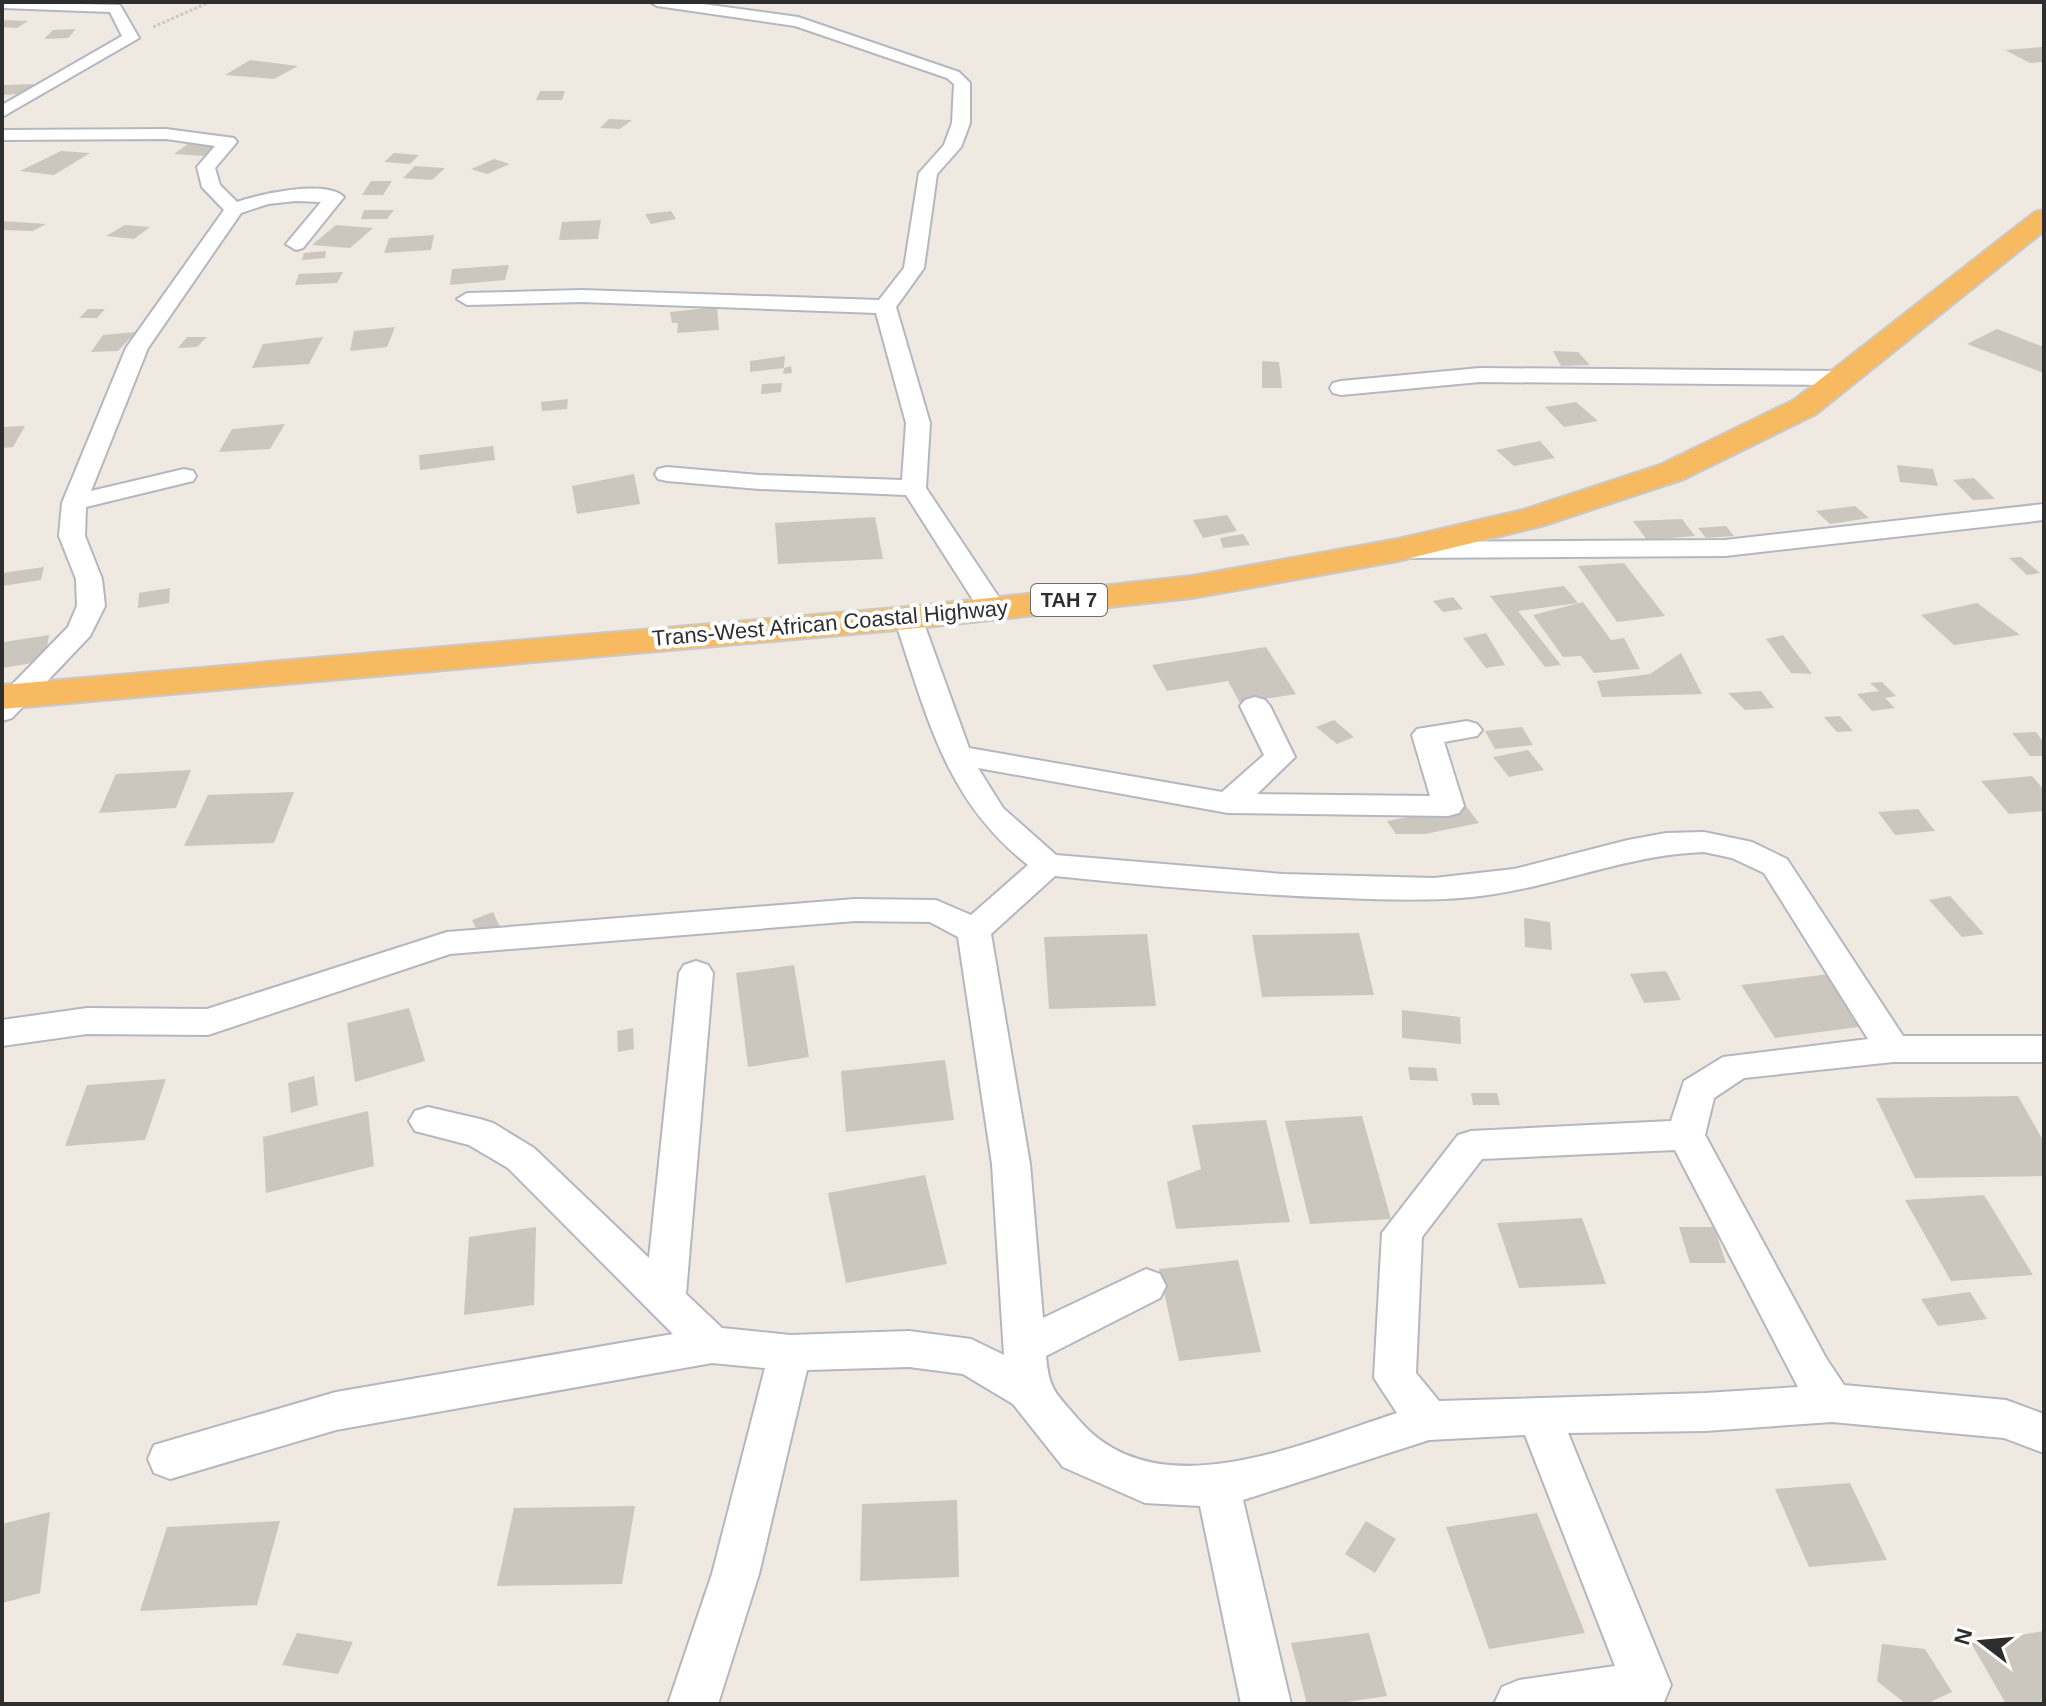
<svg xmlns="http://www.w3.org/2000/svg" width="2046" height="1706" font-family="Arial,sans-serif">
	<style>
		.building { fill: #cbc7bf }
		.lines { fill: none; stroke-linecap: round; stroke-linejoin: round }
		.minor-casing { stroke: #b4b7c1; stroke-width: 4 }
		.trunk-casing { stroke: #c9c9c9; stroke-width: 4 }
		.path { stroke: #c9c9c9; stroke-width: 3; stroke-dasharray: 3 2; stroke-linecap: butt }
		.minor { fill: #fff; fill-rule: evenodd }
		.trunk { fill: #f8ba60; fill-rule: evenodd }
		.labels { text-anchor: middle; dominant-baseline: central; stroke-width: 8; stroke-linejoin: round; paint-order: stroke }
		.shield { fill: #fff; stroke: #6d6d6d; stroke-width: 2 }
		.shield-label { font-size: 20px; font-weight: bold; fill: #2e2e2e }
		.street-label { font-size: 22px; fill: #2e2e2e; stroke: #fff }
	</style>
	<rect width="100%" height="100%" fill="#efe9e1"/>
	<g class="building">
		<path d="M5,20L28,21L17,28L2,27Z"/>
		<path d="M76,29L68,38L44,39L53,30Z"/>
		<path d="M2042,47L2044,62L2030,63L2005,50Z"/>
		<path d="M250,60L298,66L274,79L225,75Z"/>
		<path d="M37,84L20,94L2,95V85Z"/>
		<path d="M540,91H565L562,100H536Z"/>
		<path d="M609,119L632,120L620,129L600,128Z"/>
		<path d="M192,141L222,143L204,156L174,154Z"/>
		<path d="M61,151L90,153L54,175L20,171Z"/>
		<path d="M394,153L419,155L410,164L384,162Z"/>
		<path d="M494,159L510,164L487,174L471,169Z"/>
		<path d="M415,166L445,168L432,180L403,178Z"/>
		<path d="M371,181H392L383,195H362Z"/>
		<path d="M364,210H394L387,219H361Z"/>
		<path d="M671,211L676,219L651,224L645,214Z"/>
		<path d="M601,220L598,239L559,240L562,222Z"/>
		<path d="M2,221L46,224L33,231L2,230Z"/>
		<path d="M125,225L150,227L134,239L106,236Z"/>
		<path d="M336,225L373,228L350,248L312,245Z"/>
		<path d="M434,235L431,250L384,253L389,238Z"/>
		<path d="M326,251L325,258L302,260L304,253Z"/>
		<path d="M509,265L505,280L450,285L452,269Z"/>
		<path d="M343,272L337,283L295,285L299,274Z"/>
		<path d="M717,307L719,330L677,333L678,323H672L670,312Z"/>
		<path d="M88,309H105L97,318H79Z"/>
		<path d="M395,327L387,347L350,351L354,331Z"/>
		<path d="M1997,329L2044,347V370L2041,372L1967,344Z"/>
		<path d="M136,332L118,351L91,352L103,335Z"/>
		<path d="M187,337H207L197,347L178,348Z"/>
		<path d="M323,337L309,364L252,368L263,344Z"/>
		<path d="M1553,351L1578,352L1590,365L1561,366Z"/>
		<path d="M785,356L784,368L791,366L792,373L783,374L784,368L750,372V361Z"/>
		<path d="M1262,361L1279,362L1282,388H1262Z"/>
		<path d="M782,383L781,392L761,394L762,384Z"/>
		<path d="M568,399L567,409L542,411L541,402Z"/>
		<path d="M1576,402L1598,421L1564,427L1545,407Z"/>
		<path d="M285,424L270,449L219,452L232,429Z"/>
		<path d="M25,426L13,447L2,448V427Z"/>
		<path d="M1540,441L1555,458L1514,466L1496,450Z"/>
		<path d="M493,446L495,460L420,470L419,455Z"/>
		<path d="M1897,465L1933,469L1938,486L1900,482Z"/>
		<path d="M634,474L640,504L577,514L572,486Z"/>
		<path d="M1974,478L1995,499L1973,500L1953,480Z"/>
		<path d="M1855,506L1869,518L1830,524L1816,511Z"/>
		<path d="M1227,515L1237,531L1203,538L1193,520Z"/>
		<path d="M875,517L883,559L778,564L775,523Z"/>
		<path d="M1682,519L1695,536L1647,540L1633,521Z"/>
		<path d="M1726,526L1734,536L1706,538L1698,528Z"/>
		<path d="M1243,534L1250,545L1223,548L1220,538Z"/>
		<path d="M2021,557L2040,573L2027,575L2009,558Z"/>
		<path d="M1624,563L1665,616L1617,622L1578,566Z"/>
		<path d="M44,567L41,580L2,586V573Z"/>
		<path d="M1564,586L1578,603L1518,611L1561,665L1545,667L1490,596Z"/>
		<path d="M170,588L169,603L138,608L139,593Z"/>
		<path d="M1453,597L1463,609L1443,612L1433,601Z"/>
		<path d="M1583,602L1611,640L1624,638L1640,669L1594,673L1581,656L1563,657L1533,615Z"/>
		<path d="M1977,603L2020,635L1954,645L1921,615Z"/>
		<path d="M1486,633L1505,665L1486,668L1463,638Z"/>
		<path d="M49,635L45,661L2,668L4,642Z"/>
		<path d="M1783,635L1812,674L1791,673L1766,639Z"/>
		<path d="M1266,647L1296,694L1240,703L1228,681L1167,691L1152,665Z"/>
		<path d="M1681,653L1702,694L1602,697L1597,681L1650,674Z"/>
		<path d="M1882,682L1896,696L1885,698L1895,708L1872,711L1857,694L1879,691L1870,683Z"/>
		<path d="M1761,691L1774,708L1745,710L1728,693Z"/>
		<path d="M1840,716L1853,731L1837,732L1824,717Z"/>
		<path d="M1334,720L1354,737L1337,744L1316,727Z"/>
		<path d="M1522,727L1533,745L1495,749L1485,731Z"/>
		<path d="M2036,732L2044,743V756H2030L2012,733Z"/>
		<path d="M1528,750L1544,770L1509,777L1493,757Z"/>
		<path d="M191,770L176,808L99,813L116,774Z"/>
		<path d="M2032,776L2044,790V811L2009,814L1981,781Z"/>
		<path d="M294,792L274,843L184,846L208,795Z"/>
		<path d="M1466,806L1479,823L1425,834H1396L1387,821Z"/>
		<path d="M1918,809L1935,831L1895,835L1878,812Z"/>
		<path d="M1950,896L1984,934L1962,937L1929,900Z"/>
		<path d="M493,912L500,927L479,934L472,920Z"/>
		<path d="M1524,918L1550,922L1552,950L1525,947Z"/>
		<path d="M1359,933L1374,995L1262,997L1252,935Z"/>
		<path d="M1147,934L1156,1006L1049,1009L1044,937Z"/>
		<path d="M794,965L809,1057L748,1067L736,973Z"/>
		<path d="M1666,971L1681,1000L1644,1003L1630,974Z"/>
		<path d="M1829,974L1866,1026L1775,1038L1741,985Z"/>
		<path d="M409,1008L425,1061L355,1082L347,1023Z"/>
		<path d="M1402,1010L1460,1017L1461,1044L1402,1038Z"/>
		<path d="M633,1028L634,1049L618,1052L617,1031Z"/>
		<path d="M945,1060L954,1120L846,1132L841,1071Z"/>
		<path d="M1408,1067L1436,1068L1438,1081L1410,1080Z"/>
		<path d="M314,1076L318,1105L291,1113L288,1083Z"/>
		<path d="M166,1079L145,1140L65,1146L87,1085Z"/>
		<path d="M1471,1093H1497L1500,1105H1473Z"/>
		<path d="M2018,1096L2044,1142V1176L1915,1178L1876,1098Z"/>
		<path d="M368,1111L374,1166L266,1193L263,1137Z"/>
		<path d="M1362,1116L1391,1219L1310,1224L1285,1121Z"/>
		<path d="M1266,1120L1290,1222L1176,1229L1167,1182L1201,1169L1192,1125Z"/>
		<path d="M925,1175L947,1264L846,1283L828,1193Z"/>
		<path d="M1984,1195L2033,1275L1951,1281L1905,1200Z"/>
		<path d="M1582,1218L1606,1284L1519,1288L1497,1223Z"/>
		<path d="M536,1227L534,1305L464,1315L469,1237Z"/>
		<path d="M1679,1227H1714L1726,1263H1690Z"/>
		<path d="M1238,1260L1261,1352L1179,1361L1159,1269Z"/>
		<path d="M1970,1292L1987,1319L1938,1326L1921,1299Z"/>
		<path d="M1850,1483L1887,1560L1809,1567L1775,1489Z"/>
		<path d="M957,1500L959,1577L860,1581L862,1504Z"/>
		<path d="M635,1506L622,1584L497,1586L514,1508Z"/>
		<path d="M50,1512L40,1593L2,1603V1524Z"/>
		<path d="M1537,1513L1585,1633L1489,1649L1446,1527Z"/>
		<path d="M280,1521L257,1605L140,1611L167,1527Z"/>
		<path d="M1366,1521L1396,1539L1375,1573L1345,1554Z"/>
		<path d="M2044,1631V1704H2006L1971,1643Z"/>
		<path d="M297,1633L353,1642L338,1674L282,1665Z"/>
		<path d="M1369,1633L1387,1696L1333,1704H1307L1291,1643Z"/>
		<path d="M1882,1644L1925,1649L1952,1692L1926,1704H1906L1877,1681Z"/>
	</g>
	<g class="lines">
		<g class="minor-casing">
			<g id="minor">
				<path d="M2,2L120,5L139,38L2,117V105L122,36L110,12L2,8Z"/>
				<path d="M650,2H688L798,17L959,72L970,83V123L961,147L937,174L924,268L896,307L930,423L926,488L1006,608L1002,614H982L906,495L759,489L667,481L658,479L655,474L658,469L667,467L759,475L902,480L906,423L876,313L582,302L467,305L457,299L467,293L582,290L879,300L904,268L919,173L944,145L952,123L954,84L947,78L795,26L657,6Z"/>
				<path d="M166,129L234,138L237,142L215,168L220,185L237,202C260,194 326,179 344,197L303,248L296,250L286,244L321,202L296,201L268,204L241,213L148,348L91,491L184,469L193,471L196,476L193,481L86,507L85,536L102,579L105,606L90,636L12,718L2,721V695L68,627L77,606L76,579L59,536L62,503L126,348L224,210L202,187L197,167L215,146L166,139L2,140V130Z"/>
				<path d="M1480,368L1839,371L1850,378L1839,385L1480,382L1341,395L1333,393L1330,388L1333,383L1341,381Z"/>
				<path d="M2044,504V520L1725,556L1401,558L1392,555L1388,550L1392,545L1401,542L1725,540Z"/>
				<path d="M908,610L918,612L922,618L969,748L1222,792L1264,755L1240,706L1245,700L1255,697L1265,700L1270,706L1295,757L1257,794L1430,796L1412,735L1417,729L1467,721L1477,724L1482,730L1477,736L1444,742L1464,806L1459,813L1448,816L1228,813L978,768L1003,808L1056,855L1283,874L1434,878L1514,869L1628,840L1666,833L1704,832L1752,842L1787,859L1903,1036H2044V1062H1893L1744,1078L1714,1098L1705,1135L1826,1358L1844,1385L2006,1400L2044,1414V1453L2004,1438L1832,1422L1705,1431L1568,1433L1671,1685L1664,1702L1659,1704H1494L1502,1687L1519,1680L1615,1666L1525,1435L1429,1440L1243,1500L1291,1704H1241L1200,1506L1145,1503L1063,1467L1013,1404L963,1374L909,1367L807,1370L759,1574L718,1704H668L712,1574L765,1368L712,1363L336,1430L170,1479L154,1473L148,1459L154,1445L336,1392L673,1334L508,1168L469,1145L415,1131L409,1121L415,1111L428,1107L480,1119L493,1123L534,1148L649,1258L679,973L684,965L696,961L708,965L713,973L686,1294L722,1328L790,1335L909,1331L971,1339L1004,1355L992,1164L958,937L930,922L855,921L450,954L208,1035L87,1034L2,1046V1020L87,1008L207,1009L447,932L855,899L936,900L971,915L1028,865C944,799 927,715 894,618L898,612ZM1704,852L1732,858L1764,873L1868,1039L1723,1057L1684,1081L1671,1121L1471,1131L1458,1135L1382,1233L1374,1378L1397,1413C1302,1443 1156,1512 1078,1419C1056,1393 1049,1391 1046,1356L1160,1298L1166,1286L1160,1274L1146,1269L1043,1318L1030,1164L991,934L1055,876C1152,886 1248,895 1345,898C1388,900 1430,901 1472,897C1552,889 1622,855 1704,852ZM1675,1150L1798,1387L1705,1393L1439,1401L1416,1373L1422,1237L1482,1159Z"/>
			</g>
		</g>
		<g class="trunk-casing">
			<path id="trunk" d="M2044,210V231L1816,414L1684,479L1545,525L1398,561L1192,598L908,629L2,709V685L908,607L1192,576L1398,539L1523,510L1660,465L1794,400L2035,212Z"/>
		</g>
		<path class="path" d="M153,27L210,2"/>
		<use href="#minor" class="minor"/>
		<use href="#trunk" class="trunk"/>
	</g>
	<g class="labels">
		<rect class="shield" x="1031" y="584" width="76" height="32" rx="6"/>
		<g class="shield-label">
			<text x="1069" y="600">TAH 7</text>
		</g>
		<g class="street-label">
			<text transform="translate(830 623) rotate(-5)">Trans-West African Coastal Highway</text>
		</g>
	</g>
	<rect width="2046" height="1706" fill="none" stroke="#2e2e2e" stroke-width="8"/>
	<g transform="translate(1982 1642) rotate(286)" stroke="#ffffff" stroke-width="6" paint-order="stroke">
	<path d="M0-6L14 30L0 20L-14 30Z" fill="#2e2e2e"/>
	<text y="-12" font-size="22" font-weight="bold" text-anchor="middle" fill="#2e2e2e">N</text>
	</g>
</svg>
